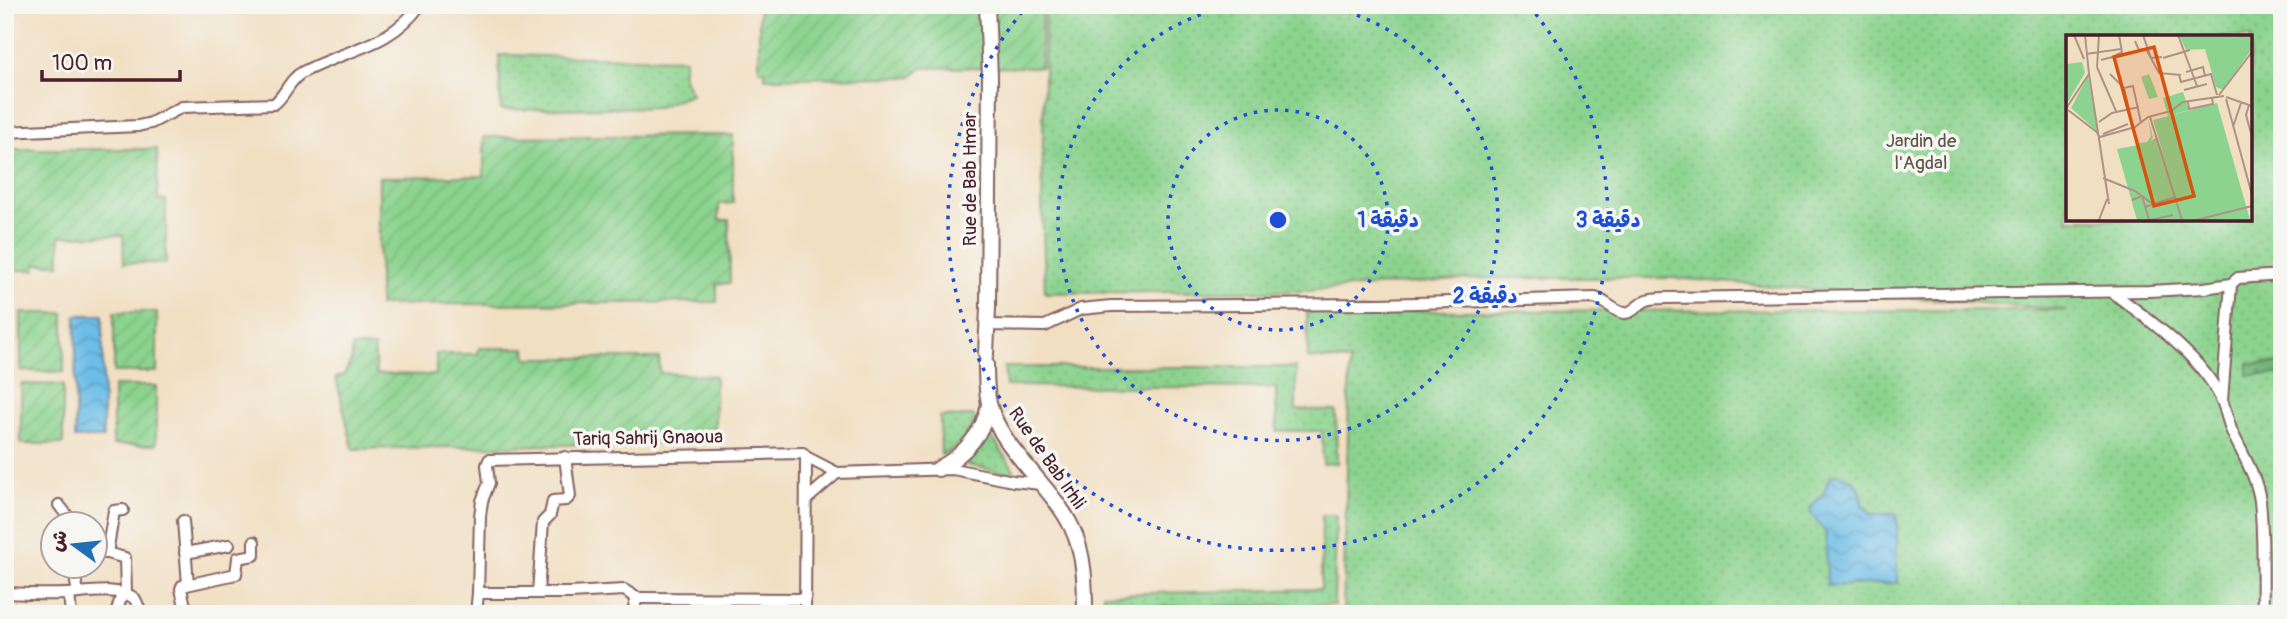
<svg xmlns="http://www.w3.org/2000/svg" width="2287" height="619" font-family="Pangolin,'Playpen Sans Arabic',sans-serif">
	<style>
		.grass { fill: url(#grass-dots); stroke: #6a795c; stroke-width: 2; fill-rule: evenodd }
		.forest { fill: url(#forest-firs); stroke: #5d6a52; stroke-width: 2 }
		.garden { fill: url(#garden-furrows); stroke: #6a795c; stroke-width: 2 }
		.water { fill: url(#water-waves); stroke: #5b6e89; stroke-width: 2 }
		.lines { fill: none; stroke-linecap: round; stroke-linejoin: round }
		.minor-casing { stroke: #846260; stroke-width: 14 }
		.major-casing { stroke: #846260; stroke-width: 18 }
		.minor { stroke: #fff; stroke-width: 10 }
		.major { stroke: #fff; stroke-width: 14 }
		.ring { fill: none; stroke: #1d4ed8; stroke-width: 3.5; stroke-dasharray: 3.5 7 }
		.labels { text-anchor: middle; dominant-baseline: central; stroke-width: 7; stroke-linejoin: round; paint-order: stroke }
		.park-label { font-size: 19px; fill: #5e5549; stroke: #f6f6f2 }
		.street-label { font-size: 19px; fill: #4a1f2b; stroke: #f6f6f2 }
		.inset-road { fill: none; stroke: #ae9286; stroke-width: 2 }
		.view { fill: #d8530f; fill-opacity: 0.15; stroke: #d8530f; stroke-width: 3.5 }
		.inset-edge { fill: none; stroke: #4a1f2b; stroke-width: 3.5 }
		.centre { fill: #1d4ed8; stroke: #f6f6f2; stroke-width: 3.5 }
		.ring-label { font-size: 21px; text-anchor: middle; font-weight: bold; fill: #1d4ed8; stroke: #f6f6f2; stroke-width: 7; stroke-linejoin: round; paint-order: stroke }
	</style>
	<defs>
		<pattern id="grass-dots" width="8" height="8" patternUnits="userSpaceOnUse" patternTransform="scale(1.75)"><rect width="8" height="8" fill="#8bd38e"/><path d="M2 2h.1M6 6h.1" fill="none" stroke="#79b57b" stroke-width="1.8" stroke-linecap="round"/></pattern>
		<pattern id="forest-firs" width="22" height="20" patternUnits="userSpaceOnUse" patternTransform="scale(1.75)"><rect width="22" height="20" fill="#70b579"/><path d="M5 1l3.5 6h-7zM16 11l3.5 6h-7z" fill="#5e9363"/></pattern>
		<pattern id="garden-furrows" width="10" height="10" patternUnits="userSpaceOnUse" patternTransform="scale(1.75)"><rect width="10" height="10" fill="#8bd38e"/><path d="M-1 1l2-2M0 10L10 0M9 11l2-2" fill="none" stroke="#79b57b"/></pattern>
		<pattern id="water-waves" width="16" height="10" patternUnits="userSpaceOnUse" patternTransform="scale(1.75)"><rect width="16" height="10" fill="#6cbde7"/><path d="M0 5q4-4 8 0t8 0" fill="none" stroke="#5b99bb"/></pattern>
	</defs>
	<rect width="100%" height="100%" fill="#f6f6f2"/>
	<filter id="ink" filterUnits="userSpaceOnUse"><feTurbulence type="fractalNoise" baseFrequency=".0143" numOctaves="2"/><feDisplacementMap in="SourceGraphic" scale="14" xChannelSelector="R" yChannelSelector="G"/><feConvolveMatrix kernelMatrix="1 2 1 2 8 2 1 2 1" color-interpolation-filters="sRGB"/></filter>
	<filter id="wash" filterUnits="userSpaceOnUse"><feTurbulence type="fractalNoise" baseFrequency=".00686" numOctaves="4" result="noise"/><feDisplacementMap in="SourceGraphic" scale="28" xChannelSelector="R" yChannelSelector="G"/><feGaussianBlur stdDeviation="1.57" result="paint"/><feColorMatrix in="noise" values="0 0 0 0 0 0 0 0 0 0 0 0 0 0 0 0 0 1.4 0 .05"/><feComposite in="paint" operator="in"/></filter>
	<g filter="url(#wash)">
		<rect width="100%" height="100%" fill="#f1dfc2"/>
		<g class="grass">
			<path d="M1045,5H2282V614H1343L1350,361L1308,358L1307,311L2066,310L1673,278H1486L1303,291L1045,293L1042,201ZM2068,37H2250V219H2068Z"/>
			<path d="M499,55L685,59L682,74L691,94L658,107L501,110Z"/>
			<path d="M1004,367H1296V410L1336,411L1337,463L1323,464L1322,431H1277L1276,388L1006,386Z"/>
			<path d="M974,416L975,420C969,433 955,451 941,455L940,417Z"/>
			<path d="M988,437H992L1014,470L1011,474L967,465Z"/>
			<path d="M1322,515H1336L1334,605L1103,607V594L1321,589Z"/>
		</g>
		<path class="forest" d="M2248,363L2282,364V375H2248Z"/>
		<g class="garden">
			<path d="M759,5H1042L1041,67L921,68L911,77L765,78V70H759Z"/>
			<path d="M733,135V203L719,204V220H729L730,283L717,284V302L379,305V177L484,176V137Z"/>
			<path d="M12,149H157L158,200H166V263H124L123,235L60,236V264H36L35,270H12Z"/>
			<rect x="114" y="312" width="43" height="60"/>
			<path d="M21,313H64V372L21,371Z"/>
			<path d="M352,347H374L376,374L436,375V354H478L479,348H526L527,358H659L660,373L715,376V442L353,449L336,378L344,375L352,359Z"/>
			<path d="M21,384L63,385V444H21Z"/>
			<rect x="113" y="386" width="43" height="59"/>
		</g>
		<g class="water">
			<path d="M76,315H103V438H75Z"/>
			<path d="M1838,474C1857,480 1862,485 1862,505L1866,507L1871,514H1897V583L1827,586L1826,533L1810,512C1812,503 1818,501 1823,494C1829,485 1824,476 1838,474Z"/>
		</g>
	</g>
	<g filter="url(#ink)">
		<g class="lines">
			<g class="minor-casing">
				<g id="minor">
					<path d="M5,132L138,126L151,123L182,107L274,104C286,95 289,79 303,72C346,49 390,47 420,5"/>
					<path d="M2112,292C2149,320 2203,357 2222,401C2227,412 2228,425 2234,436C2244,457 2257,478 2260,501C2264,538 2262,577 2263,614"/>
					<path d="M987,325L1045,326L1081,309L1111,306L1379,304L1595,298C1607,302 1612,309 1620,312C1631,316 1636,306 1645,301C1650,298 1660,298 1667,298L2149,291L2204,288L2231,284L2238,278L2282,275"/>
					<path d="M2222,400L2231,284"/>
					<path d="M807,499L837,473"/>
					<path d="M59,505L73,523H86L87,524"/>
					<path d="M183,521L188,584"/>
					<path d="M94,549L95,553H107L125,558L126,594"/>
					<path d="M107,553L114,511L123,510"/>
					<path d="M185,553L229,545"/>
					<path d="M75,577L78,593"/>
					<path d="M5,593C25,594 46,595 66,594C85,593 120,586 135,599L142,614"/>
					<path d="M478,593L480,516L482,501L489,483L487,465L489,460L803,453L806,457L837,473L953,469L1013,481L1041,484"/>
					<path d="M538,593L543,522L550,515L553,501L566,500L570,496L565,457"/>
					<path d="M69,594L71,614"/>
					<path d="M637,598L805,599"/>
					<path d="M116,614L122,594"/>
					<path d="M187,614L181,589L182,586L236,574L238,558L254,555V542"/>
					<path d="M476,614L478,593H570L624,590L637,598"/>
					<path d="M632,614L637,598"/>
					<path d="M805,614L806,457"/>
				</g>
			</g>
			<g class="major-casing">
				<g id="major">
					<path d="M986,354L988,308L990,77L987,5"/>
					<path d="M986,364C986,378 986,394 990,407C1003,451 1053,487 1072,528C1085,555 1085,585 1085,614"/>
					<path d="M938,469C964,455 983,434 989,405"/>
				</g>
			</g>
			<use href="#minor" class="minor"/>
			<use href="#major" class="major"/>
		</g>
	</g>
	<g class="ring">
		<circle cx="1278" cy="220" r="110"/>
		<path d="M1327 6A220 220 0 1 1 1229 6"/>
		<path d="M1529 6A330 330 0 1 1 1027 6"/>
	</g>
	<g class="labels">
		<g class="park-label">
			<text x="1921" y="141">Jardin de<tspan x="1921" dy="22">l'Agdal</tspan></text>
		</g>
		<g class="street-label">
			<text transform="translate(970 179) rotate(-90)">Rue de Bab Hmar</text>
			<text transform="translate(648 438) rotate(-1)">Tariq Sahrij Gnaoua</text>
			<text transform="translate(1047 458) rotate(55)">Rue de Bab Irhli</text>
		</g>
	</g>
	<g transform="translate(2066 35)">
		<rect width="186" height="186" fill="#f1dfc2"/>
		<path d="M22,41L32,97L5,73ZM151,68L184,185H71L51,114L72,110L69,94L73,108L81,107L85,101L82,83L87,102L85,106L91,102L99,125L87,85Z" fill="#8bd38e"/>
		<path d="M113,0H184L185,15L157,55L150,52L139,14L120,15ZM16,27L19,38L0,70V29Z" fill="#8bd38e"/>
		<path d="M83,39L92,62L83,64L75,42ZM117,57L123,75L102,81L97,63Z" fill="#8bd38e"/>
		<path class="inset-road" d="M8,0L18,24M77,0L85,23L96,22M112,0L131,51M69,6L73,15L80,14L93,38L115,40M20,19L55,14M45,23L56,17L53,0M97,23L124,15M35,25L65,17M31,32L50,76M31,32L33,0M120,37L137,32L139,41M23,39L43,169M44,39L58,53L63,74M113,40L115,47L145,39L151,60M58,53L67,51L75,88M118,55L141,49M153,60L186,17M160,62L186,71M160,64L186,160M122,66L123,74L128,73L147,69L146,63M183,70L180,80L186,102M1,72L23,39L19,0M2,75L32,98M82,82L105,76L117,67L158,61M84,82L116,185M33,87L46,78L73,72M167,92L175,68M31,98L34,102L69,92L82,82M37,99L62,89M37,143L69,156L88,170M66,165L76,161L83,185M79,172L109,162M33,185L41,164M84,185L107,180M130,185L186,171"/>
		<path class="view" d="M88,12L128,161L88,171L48,22Z"/>
		<rect width="186" height="186" class="inset-edge"/>
	</g>
	<circle cx="1278" cy="220" r="10" class="centre"/>
	<g class="ring-label">
		<text x="1388" y="227">1 دقيقة</text>
		<text x="1608" y="227">3 دقيقة</text>
		<text x="1485" y="303">2 دقيقة</text>
	</g>
	<rect width="2287" height="619" fill="none" stroke="#f6f6f2" stroke-width="28"/>
	<g transform="translate(74 545) rotate(285)"><circle r="33" fill="#f6f6f2" stroke="#b1a0a2" stroke-width="2"/>
	<path d="M0-5L12 26L0 18L-12 26Z" fill="#1f6fb2"/>
	<text y="-10" font-size="19" font-weight="bold" text-anchor="middle" fill="#4a1f2b">ش</text>
	</g>
	<path d="M42 70v10h138v-10" fill="none" stroke="#4a1f2b" stroke-width="3.5"/>
	<text x="52" y="70" font-size="21" fill="#4a1f2b" stroke="#f6f6f2" stroke-width="5" paint-order="stroke">100 m</text>
</svg>
